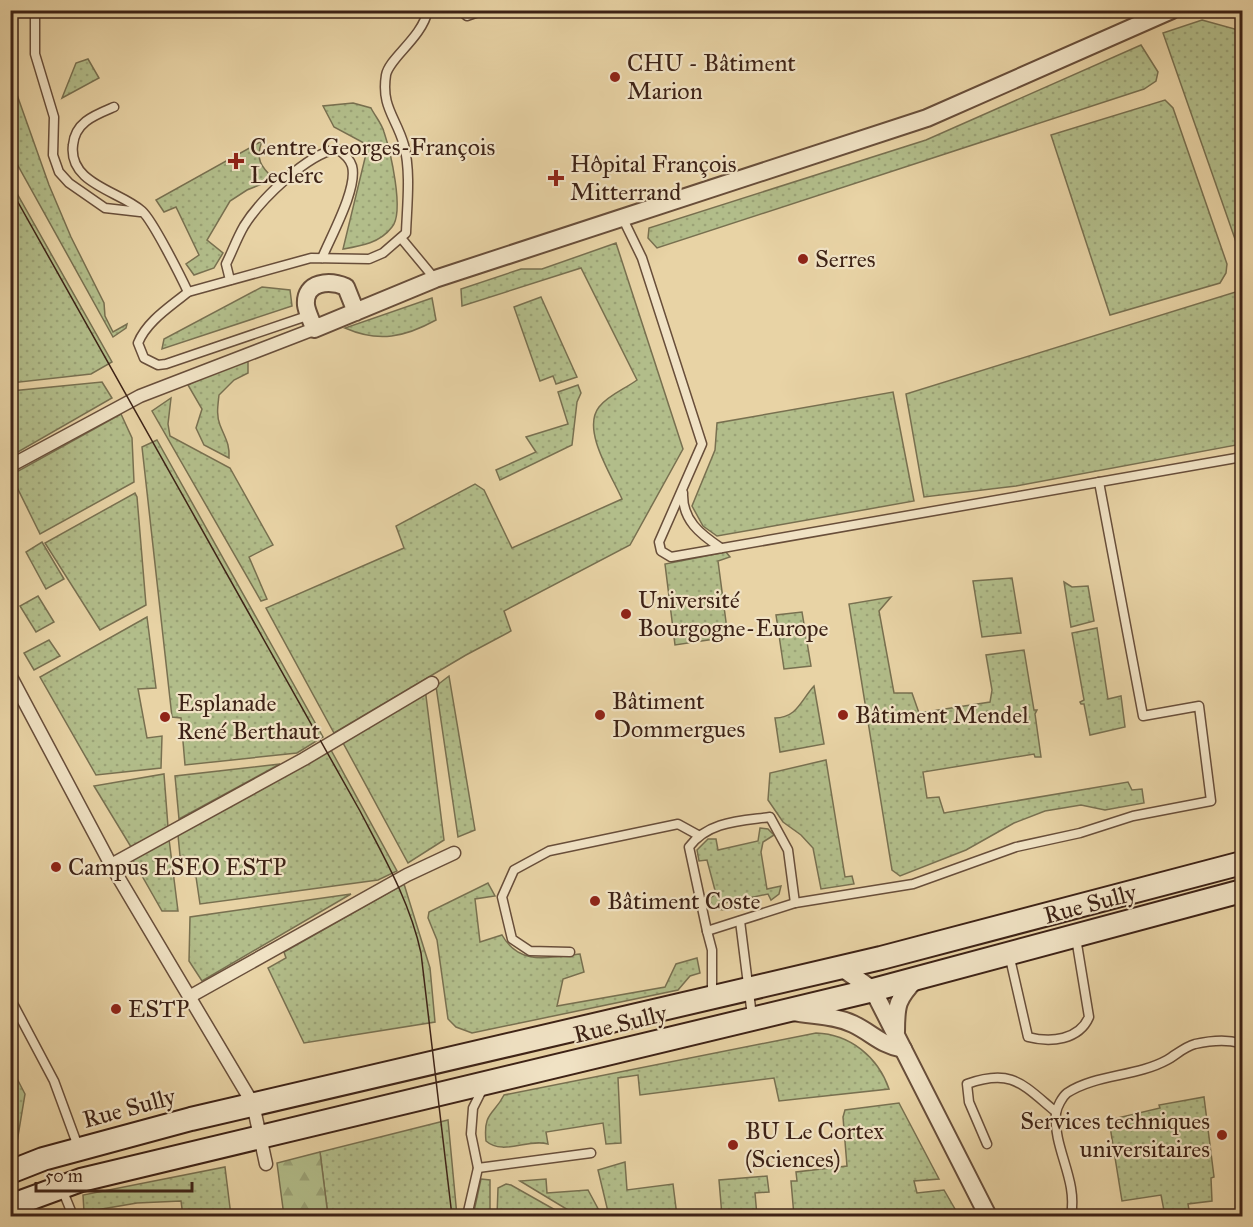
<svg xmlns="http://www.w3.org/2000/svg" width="1253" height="1227" font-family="'IM FELL Great Primer',serif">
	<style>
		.grass { fill: url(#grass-dots); stroke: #787050; stroke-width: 1.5 }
		.forest { fill: url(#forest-firs); stroke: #787050; stroke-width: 1.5 }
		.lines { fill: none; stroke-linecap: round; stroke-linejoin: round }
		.service-casing { stroke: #684e3a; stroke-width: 11 }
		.pedestrian-casing { stroke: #684e3a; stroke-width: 15 }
		.minor-casing { stroke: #684e3a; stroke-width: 20 }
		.secondary-casing { stroke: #3d2216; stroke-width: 26 }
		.service { stroke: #f0e2c4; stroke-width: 8 }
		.pedestrian { stroke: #f0e2c4; stroke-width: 12 }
		.minor { stroke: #f0e2c4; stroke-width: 16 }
		.secondary { stroke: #f0e2c4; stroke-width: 22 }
		.tram { stroke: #3d2216; stroke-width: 1.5 }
		.poi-dot { fill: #8f2418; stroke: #f0e2c4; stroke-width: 2 }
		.labels { text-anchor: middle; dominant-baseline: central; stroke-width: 4.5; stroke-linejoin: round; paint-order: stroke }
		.poi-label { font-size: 24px; fill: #3d2216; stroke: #f0e2c4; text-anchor: start }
		.street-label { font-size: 24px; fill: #3d2216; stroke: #f0e2c4 }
	</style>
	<defs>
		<pattern id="grass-dots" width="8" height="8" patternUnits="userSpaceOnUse" patternTransform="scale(1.5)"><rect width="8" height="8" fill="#b2bd8a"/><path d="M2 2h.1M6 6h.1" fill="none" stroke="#9aa276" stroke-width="1.8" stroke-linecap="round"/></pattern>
		<pattern id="forest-firs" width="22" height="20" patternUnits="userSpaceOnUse" patternTransform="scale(1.5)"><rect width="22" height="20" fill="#b2bd8a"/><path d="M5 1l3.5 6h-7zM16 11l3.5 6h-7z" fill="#9aa276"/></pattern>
	</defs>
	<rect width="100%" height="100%" fill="#e8d3a5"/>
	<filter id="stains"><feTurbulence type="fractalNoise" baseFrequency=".00333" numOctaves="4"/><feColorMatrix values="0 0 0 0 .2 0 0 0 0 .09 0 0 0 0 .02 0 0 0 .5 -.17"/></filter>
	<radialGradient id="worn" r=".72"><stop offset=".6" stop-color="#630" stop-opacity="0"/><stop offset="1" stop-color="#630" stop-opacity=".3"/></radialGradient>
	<g class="grass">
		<path d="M1202,20L1242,31V259L1163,33Z"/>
		<path d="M1141,45L1158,72L1156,81L1144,89L657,248L648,238L649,228L926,140Z"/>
		<path d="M88,59L99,78L62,98L76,63Z"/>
		<path d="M10,75L49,185L71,237L104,303L105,316L113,332L127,324L126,328L113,337L11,153Z"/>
		<path d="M1165,100L1173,108L1227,264L1226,273L1220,283L1110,315L1051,135Z"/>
		<path d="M353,103L371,108C375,116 382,124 384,132C390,150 405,212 392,227C380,243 361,246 343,249L366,154L364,143L334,127L323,106Z"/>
		<path d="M262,141C255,159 261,167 274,179L247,190L230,201L207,240L223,253L214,268L194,275L186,264L199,255L176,207L164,212L156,200Z"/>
		<path d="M10,181L112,362L91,374L11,383Z"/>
		<path d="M616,243L683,449L630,545L504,611L511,631L466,655L334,733L266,608L404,548L396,526L475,484L484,490L512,548L622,499C612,476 581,430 599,407C608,395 625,389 637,380L581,268L462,306L461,289L521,269H542Z"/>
		<path d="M262,287L290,290L292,306L162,349L164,339Z"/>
		<path d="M1242,290V444L1016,486L924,497L906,394Z"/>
		<path d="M541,297L577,377L556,384L553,376L540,381L514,307Z"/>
		<path d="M432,298L436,320C405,337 379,343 345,328Z"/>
		<path d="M240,359L248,360V373L234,380L219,395C218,405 216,415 220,425C225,438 230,444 229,458L204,445L196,428L202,409L188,385Z"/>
		<path d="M102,382L112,398L11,456V391Z"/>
		<path d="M578,385L581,393L577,402L572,445L500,480L496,470L536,452L526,437L568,424L558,392Z"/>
		<path d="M893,392L914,501L717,536L703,526L692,506L715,450L717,423Z"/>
		<path d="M171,398L168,424L170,436L230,468L273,545L249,557L267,599L261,601L152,411Z"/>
		<path d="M121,414L132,438L134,482L40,534L11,475Z"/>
		<path d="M157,440L323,737L297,753L185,765L181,718L172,717L142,447Z"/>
		<path d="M135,493L137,497L146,605L100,630L45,543Z"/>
		<path d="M42,542L64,579L46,589L26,552Z"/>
		<path d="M726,552L730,557L718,561L728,637L675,645L665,564Z"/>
		<path d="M1012,578L1021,633L982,637L973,581Z"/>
		<path d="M1064,582L1072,587L1088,586L1094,621L1071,627Z"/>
		<path d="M38,596L54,622L36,632L20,606Z"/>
		<path d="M891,597L879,611L894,693H912L919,713L990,702L992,690L986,655L1024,650L1034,710H1037L1035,714L1041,757H1035L1034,754L923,772L927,798L939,797L944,813L1128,782L1132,790L1142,789L1144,803L1105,810L1081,805L1045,811L1014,823L966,850L900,876L892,870L849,604Z"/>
		<path d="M802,612L811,666L784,669L776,615Z"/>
		<path d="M147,617L156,688L138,689L147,738L162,736L161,768L96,775L40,677Z"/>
		<path d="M1097,628L1108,699L1121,696L1125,727L1090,735L1084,704H1081L1080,702L1084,700L1072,633Z"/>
		<path d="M49,640L60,656L34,670L24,653Z"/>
		<path d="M449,676L475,830L458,837L436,686Z"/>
		<path d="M814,686L824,744L780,752L775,718C797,718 801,700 814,686Z"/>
		<path d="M425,688L444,840L408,863L342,741Z"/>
		<path d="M331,750L397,871L378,880L200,904L196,877L189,874V858L180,856L178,835Z"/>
		<path d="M826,760L845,877L852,876L854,884L821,889L813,848L801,835L783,822L768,800L770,773Z"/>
		<path d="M280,764L179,819L175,776Z"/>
		<path d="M164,774L168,827L131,847L94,786Z"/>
		<path d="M760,828L768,829L774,835L763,842L761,852L767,889L781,886L779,894L771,900L768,894L725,903V910L714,909L706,901L716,894L707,860L699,861L697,850L708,839H716L718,850L758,841Z"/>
		<path d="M169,839L178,911H162L133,860Z"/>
		<path d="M488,883L495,896L475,899L480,942L502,935C520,967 550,957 580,954L584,972L563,979L557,1006L665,987L676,964L697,958L700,973L690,976L678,990L472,1033L456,1027L448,1019L437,940L428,918L429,912Z"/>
		<path d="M404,884L430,968L435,1022L304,1043L268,968L286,958L284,952Z"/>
		<path d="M351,894L202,981L189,961L190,917Z"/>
		<path d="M816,1033C850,1034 878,1057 889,1089L779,1101L774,1078L640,1095L638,1075L618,1078L621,1143L606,1144L603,1123L546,1132L548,1144C528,1138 503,1156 486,1141C483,1112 494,1115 504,1095Z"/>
		<path d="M11,1067L25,1094L16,1148L11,1149Z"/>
		<path d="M1204,1097L1214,1177L1211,1178L1212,1201L1188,1204L1189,1210L1180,1212L1181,1216H1165L1161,1195L1122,1201L1109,1120L1160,1108L1159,1105Z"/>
		<path d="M899,1103L939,1179L914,1181L917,1193L944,1190L959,1216H794L791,1181H797L796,1172L847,1166L843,1117L845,1110Z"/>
		<path d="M448,1120L457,1216H328L320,1152Z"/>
		<path d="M625,1162L627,1190L673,1184L677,1216H609L598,1170Z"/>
		<path d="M225,1167L231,1216H183L181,1201L137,1203L84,1212L83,1195Z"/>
		<path d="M767,1176L769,1192L755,1193L757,1216H722L719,1180Z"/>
		<path d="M481,1179L490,1180V1216H473Z"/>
		<path d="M546,1179L547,1193L588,1190L602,1216H578L520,1181Z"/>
		<path d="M506,1184L511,1185L566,1216H497L498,1188Z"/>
	</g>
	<path class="forest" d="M320,1152L328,1216H284L277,1163Z"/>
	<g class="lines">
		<g class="service-casing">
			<g id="service">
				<path d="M35,10V54L54,117L53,155L59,172L69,183L105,208L140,212"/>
				<path d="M460,10L467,16L484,10"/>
				<path d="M114,107C95,115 75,122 73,145C68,184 120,191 142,211C153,221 181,277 188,292C170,307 147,321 138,343L144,358L158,365L166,364L310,315"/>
				<path d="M623,219L642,258L702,444L659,542L661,551L671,557L1242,457"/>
				<path d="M401,238L435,279"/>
				<path d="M230,280L226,264C232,252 237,238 244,226C260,200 307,154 337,149C343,153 350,159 352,166C358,188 331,236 322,258"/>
				<path d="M188,292L311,258L369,259L383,253L406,233C407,206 411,172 404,145C396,117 381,107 386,75C389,58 422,38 428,10"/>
				<path d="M683,493C682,520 700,534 721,548"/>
				<path d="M740,921L752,1016"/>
				<path d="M707,931L689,847C708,821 741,821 770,817L788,850L795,903"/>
				<path d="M570,952L530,951L512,939L502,897L514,870L549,851L678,824L698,835"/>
				<path d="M1009,954L1028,1037C1051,1043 1079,1040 1089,1017L1076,938"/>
				<path d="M712,995V950L707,931L795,903L913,884L1016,847L1080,833L1133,816L1211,801L1199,706L1143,716L1099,482"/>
				<path d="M10,998L54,1081L79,1149"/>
				<path d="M987,1144L969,1102L967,1084C1012,1068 1022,1084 1056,1112"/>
				<path d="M478,1168L591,1153"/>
				<path d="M62,1189L73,1216"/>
				<path d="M467,1216L478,1168L471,1134L473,1108L484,1086"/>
				<path d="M1071,1216C1078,1179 1053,1149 1056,1113C1057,1107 1062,1097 1067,1093C1096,1074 1136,1077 1167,1060C1176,1055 1184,1047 1195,1044C1208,1041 1226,1039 1240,1043L1242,1047"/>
			</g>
		</g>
		<g class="pedestrian-casing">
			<g id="pedestrian">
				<path d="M10,466L140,396L314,329"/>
				<path d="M10,675L111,865L253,1104L266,1164"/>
				<path d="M111,865L304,759L432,683"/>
				<path d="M189,997L407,875L454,853"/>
			</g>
		</g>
		<g class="minor-casing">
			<g id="minor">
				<path d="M356,312L346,287C330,280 304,281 306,305C307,313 312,321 314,329L435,279L927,118L1172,10"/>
				<path d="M842,968L873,990L988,1216"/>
				<path d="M793,1012C813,1016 834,1015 853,1024C872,1033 881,1045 903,1049"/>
				<path d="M896,1032C896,1005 897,999 916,979"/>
			</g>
		</g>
		<g class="secondary-casing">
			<g id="secondary">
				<path d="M10,1172L43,1159L191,1119L881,958L1242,863"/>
				<path d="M10,1206L81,1180L873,990L1242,891"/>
			</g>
		</g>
		<use href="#service" class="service"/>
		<use href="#pedestrian" class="pedestrian"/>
		<use href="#minor" class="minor"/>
		<use href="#secondary" class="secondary"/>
		<path class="tram" d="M10,188L360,811C384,857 410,902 421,953L452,1216"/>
	</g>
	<g class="poi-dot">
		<circle cx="615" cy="77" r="6"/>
		<path d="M233 152h6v6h6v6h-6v6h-6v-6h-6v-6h6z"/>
		<path d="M553 169h6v6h6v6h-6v6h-6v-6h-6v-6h6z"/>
		<circle cx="803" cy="259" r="6"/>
		<circle cx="626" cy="614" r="6"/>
		<circle cx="600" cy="715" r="6"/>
		<circle cx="843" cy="715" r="6"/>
		<circle cx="165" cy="717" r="6"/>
		<circle cx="56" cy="867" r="6"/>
		<circle cx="595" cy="901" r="6"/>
		<circle cx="116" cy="1009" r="6"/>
		<circle cx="1222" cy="1135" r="6"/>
		<circle cx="733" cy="1145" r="6"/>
	</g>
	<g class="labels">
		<g class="poi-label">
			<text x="627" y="63">CHU - Bâtiment<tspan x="627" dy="28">Marion</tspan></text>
			<text x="250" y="147">Centre Georges-François<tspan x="250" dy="28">Leclerc</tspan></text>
			<text x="570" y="164">Hôpital François<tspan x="570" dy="28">Mitterrand</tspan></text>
			<text x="815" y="259">Serres</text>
			<text x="638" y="600">Université<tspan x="638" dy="28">Bourgogne-Europe</tspan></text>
			<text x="612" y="701">Bâtiment<tspan x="612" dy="28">Dommergues</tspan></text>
			<text x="177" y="703">Esplanade<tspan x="177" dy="28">René Berthaut</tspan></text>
			<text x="855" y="715">Bâtiment Mendel</text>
			<text x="68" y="867">Campus ESEO ESTP</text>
			<text x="607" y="901">Bâtiment Coste</text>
			<text x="128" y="1009">ESTP</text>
			<text x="1210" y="1121" text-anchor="end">Services techniques<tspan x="1210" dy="28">universitaires</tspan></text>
			<text x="745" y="1131">BU Le Cortex<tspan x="745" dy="28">(Sciences)</tspan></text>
		</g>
		<g class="street-label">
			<text transform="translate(1090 904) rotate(-15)">Rue Sully</text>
			<text transform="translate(620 1024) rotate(-14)">Rue Sully</text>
			<text transform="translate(129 1108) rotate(-15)">Rue Sully</text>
		</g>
	</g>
	<rect width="1253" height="1227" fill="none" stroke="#e8d3a5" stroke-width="36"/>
	<rect x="12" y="12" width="1229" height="1203" fill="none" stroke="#3d2216" stroke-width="3"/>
	<rect x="18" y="18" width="1217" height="1191" fill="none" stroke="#3d2216" stroke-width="1.5"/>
	<path d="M36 1182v9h156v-9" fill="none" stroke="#3d2216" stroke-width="3"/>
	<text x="45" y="1182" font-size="18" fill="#3d2216" stroke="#f0e2c4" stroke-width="4.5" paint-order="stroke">50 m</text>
	<rect width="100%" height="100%" filter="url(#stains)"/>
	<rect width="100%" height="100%" fill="url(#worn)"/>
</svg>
